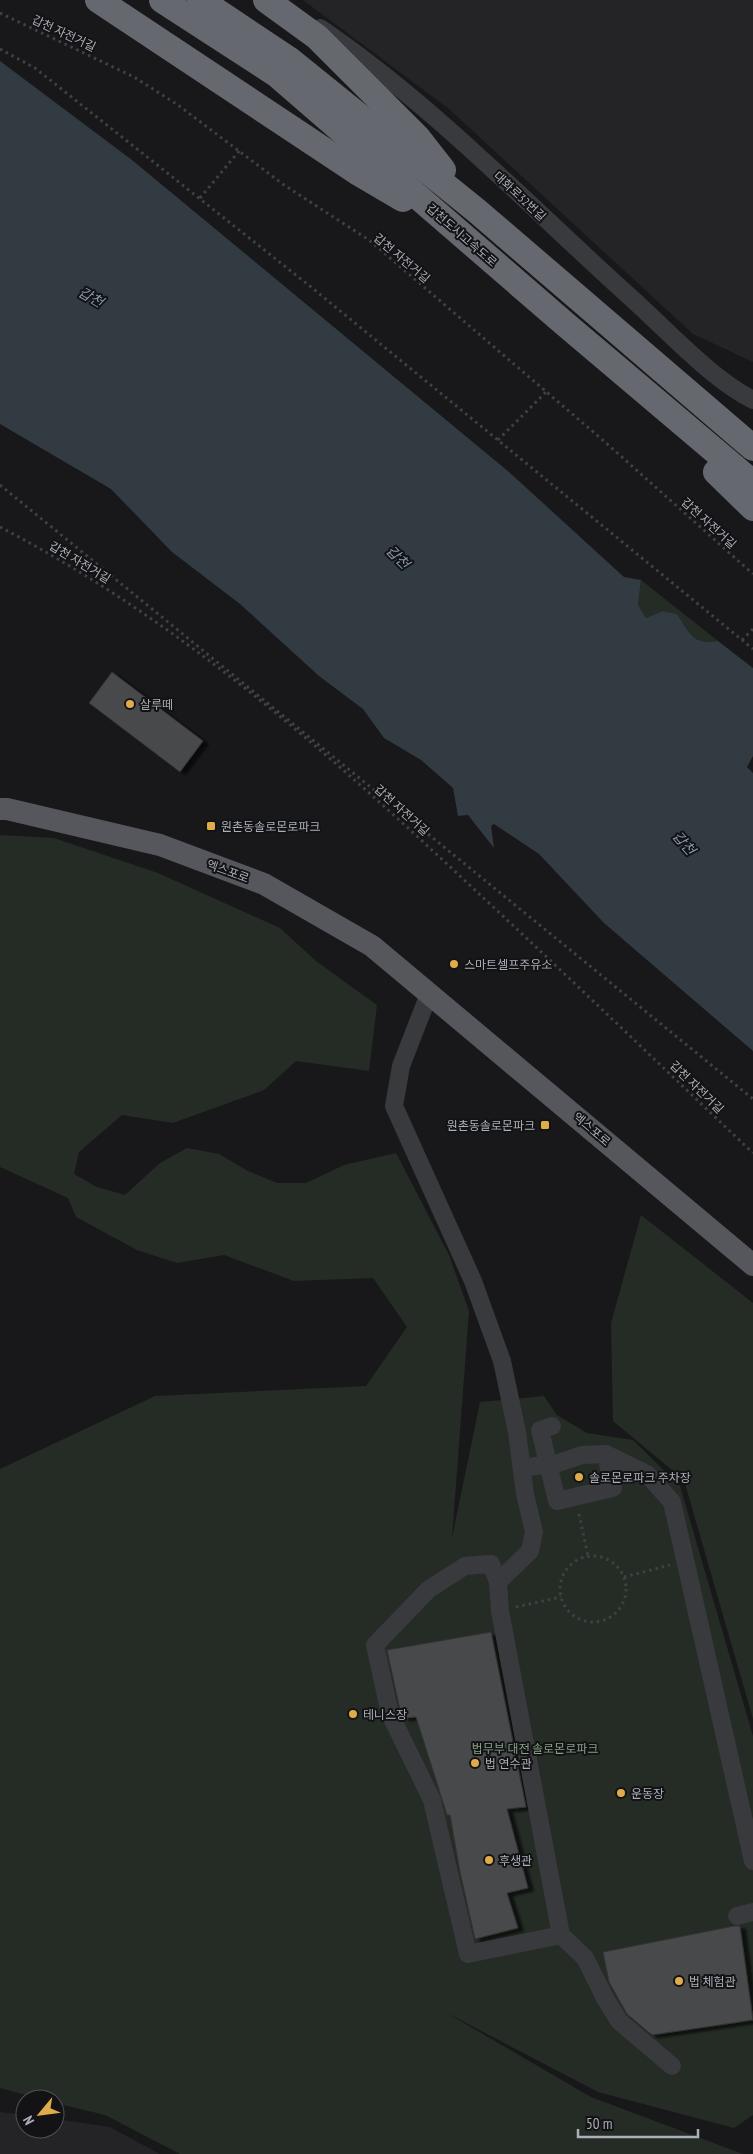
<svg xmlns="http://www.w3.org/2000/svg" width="753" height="2154" font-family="'PT Sans Narrow','Noto Sans KR',sans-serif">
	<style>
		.built { fill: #242426 }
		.green { fill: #242c25 }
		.water { fill: #323b41 }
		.building { fill: #47484c; stroke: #323235; filter: url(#shadow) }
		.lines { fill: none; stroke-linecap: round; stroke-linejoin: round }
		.path { stroke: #3f4145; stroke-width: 3; stroke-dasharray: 2.5 4; stroke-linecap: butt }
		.minor { stroke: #393a3e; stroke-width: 18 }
		.major { stroke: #55575d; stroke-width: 22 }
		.highway { stroke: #66686f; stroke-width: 26 }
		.poi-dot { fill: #e0ac4a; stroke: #131315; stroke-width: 2 }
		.labels { text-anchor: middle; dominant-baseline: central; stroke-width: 4; stroke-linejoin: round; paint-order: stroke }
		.street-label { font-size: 12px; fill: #abafb8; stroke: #131315 }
		.poi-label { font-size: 12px; fill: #abafb8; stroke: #131315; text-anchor: start }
		.park-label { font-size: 12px; fill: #84a186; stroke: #131315 }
		.water-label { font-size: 14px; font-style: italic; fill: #869caf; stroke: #131315 }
	</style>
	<defs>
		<filter id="shadow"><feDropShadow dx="5.5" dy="3" stdDeviation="1" flood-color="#0009"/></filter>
	</defs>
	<rect width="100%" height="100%" fill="#18181a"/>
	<g class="built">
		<path d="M303,0H753V362L693,334L449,109Z"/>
		<path d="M0,2112L25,2115V2129H55V2119L110,2127L160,2154H0Z"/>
	</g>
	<g class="green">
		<path d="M641,580L718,641C692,645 690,633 677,614L663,611L646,618L638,606Z"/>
		<path d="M0,835L54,838L158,873L280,928L316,961L377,1005L369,1071L296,1061L264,1090L173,1123L122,1115L79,1152L74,1174L97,1187L125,1195L160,1163L187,1148L219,1154L248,1171L277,1183H306L344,1165L396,1153L449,1255L469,1311L452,1538L480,1402L544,1396L557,1415L587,1433L633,1440L680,1486L753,1736V2115L734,2128L598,2092L445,2012L591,2097L743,2154H180L105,2115L55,2103V2099H41L0,2088V1469L155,1396L366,1386L407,1327L373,1278L294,1281L224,1255L177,1263L137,1250L76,1217L68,1198L0,1167Z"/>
		<path d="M641,1215L753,1303V1719L684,1480L613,1421L611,1323Z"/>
	</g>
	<path class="water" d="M0,61L132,160L509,472L624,577L641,580L638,605L646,618L663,611L677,614C690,633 692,645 718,641L753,668V756L747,767L753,773V1051L604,923L539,854L494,824L491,826L494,848L468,815L458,816L453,788L421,760L384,738L363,709L319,676L240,604L172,552L111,489L0,424Z"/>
	<g class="building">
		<path d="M112,672L203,741L180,772L89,703Z"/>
		<path d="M491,1632L526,1807L507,1809L528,1888L507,1893L518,1928L475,1939L460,1872L450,1815H447L416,1717L404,1718L400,1710L387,1650Z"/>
		<path d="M734,1926H740L753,2020L652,2035L627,2014L609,1982L603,1952Z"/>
	</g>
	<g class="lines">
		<g class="path">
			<path d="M0,13L134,77L178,105L284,185L369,240L605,442L753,574"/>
			<path d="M0,49L35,68L311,287L753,649"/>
			<path d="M200,198L240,150"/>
			<path d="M498,440L546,392"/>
			<path d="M0,485L753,1099"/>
			<path d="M0,527C179,620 331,755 477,892C570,978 661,1066 753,1153"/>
			<path d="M742,640L753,629"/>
			<path d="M579,1514L588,1556"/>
			<circle cx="593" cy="1589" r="33"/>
			<path d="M624,1577L670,1565"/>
			<path d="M516,1607L561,1597"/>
		</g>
		<g class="minor">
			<path d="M320,28C433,105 528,205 629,296C666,329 710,378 753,400"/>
			<path d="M429,994L401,1066L394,1106L473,1281L502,1361L517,1432L525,1494L534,1532L530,1551L498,1582L500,1611L561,1935L585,1958L605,1998L619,2021L672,2066"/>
			<path d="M552,1426L540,1430L557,1501L613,1488L606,1454"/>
			<path d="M522,1468L558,1463L582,1455L606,1454L647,1474L672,1502L753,1861"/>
			<path d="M498,1582L491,1564L465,1566L429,1589L375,1645L390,1714L432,1800L468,1954L561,1935"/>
			<path d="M737,1916L753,1912"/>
		</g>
		<path class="major" d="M0,809H7L160,845L264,884L372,946L753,1265"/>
		<g class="highway">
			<path d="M98,0L357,172L403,199"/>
			<path d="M162,0L276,74L565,324L753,483"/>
			<path d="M200,0L290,60L477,211L753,448"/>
			<path d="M266,0L317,37L418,138L443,170"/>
			<path d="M716,472L753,508"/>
		</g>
	</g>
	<g class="poi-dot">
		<circle cx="130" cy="704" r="5"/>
		<rect x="206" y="821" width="10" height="10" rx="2.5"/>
		<circle cx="454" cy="964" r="5"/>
		<rect x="540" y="1120" width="10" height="10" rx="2.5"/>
		<circle cx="579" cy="1477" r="5"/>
		<circle cx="353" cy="1714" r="5"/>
		<circle cx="475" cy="1763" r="5"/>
		<circle cx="621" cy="1793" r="5"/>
		<circle cx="489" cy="1860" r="5"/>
		<circle cx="679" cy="1981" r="5"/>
	</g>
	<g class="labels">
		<g class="street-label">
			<text transform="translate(64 33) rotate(25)">갑천 자전거길</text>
			<text transform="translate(520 196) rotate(43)">대화로32번길</text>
			<text transform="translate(462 235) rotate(41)">갑천도시고속도로</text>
			<text transform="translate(402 258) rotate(40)">갑천 자전거길</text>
			<text transform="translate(709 523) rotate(42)">갑천 자전거길</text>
			<text transform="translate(80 562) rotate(31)">갑천 자전거길</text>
			<text transform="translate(402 810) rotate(42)">갑천 자전거길</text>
			<text transform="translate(228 871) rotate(20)">엑스포로</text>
			<text transform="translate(697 1087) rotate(44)">갑천 자전거길</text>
			<text transform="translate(592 1129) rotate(40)">엑스포로</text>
		</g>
		<g class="poi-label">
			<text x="140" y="704">살루떼</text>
			<text x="221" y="826">원촌동솔로몬로파크</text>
			<text x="464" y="964">스마트셀프주유소</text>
			<text x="535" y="1125" text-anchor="end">원촌동솔로몬파크</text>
			<text x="589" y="1477">솔로몬로파크 주차장</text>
			<text x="363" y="1714">테니스장</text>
			<text x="485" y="1763">법 연수관</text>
			<text x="631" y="1793">운동장</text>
			<text x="499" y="1860">후생관</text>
			<text x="689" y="1981">법 체험관</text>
		</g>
		<g class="park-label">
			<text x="535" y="1748">법무부 대전 솔로몬로파크</text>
		</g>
		<g class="water-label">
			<text transform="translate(91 297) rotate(30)">갑천</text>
			<text transform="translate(398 557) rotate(45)">갑천</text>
			<text transform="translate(684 843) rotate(49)">갑천</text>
		</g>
	</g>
	<g transform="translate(40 2114) rotate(241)"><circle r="24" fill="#131315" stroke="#505156"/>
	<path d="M0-4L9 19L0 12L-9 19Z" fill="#e0ac4a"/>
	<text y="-8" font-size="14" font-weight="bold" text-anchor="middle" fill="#abafb8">N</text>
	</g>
	<path d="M578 2129v8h120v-8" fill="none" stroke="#abafb8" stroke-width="2.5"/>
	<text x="586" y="2129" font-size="15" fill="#abafb8" stroke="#131315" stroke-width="4" paint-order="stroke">50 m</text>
</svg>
